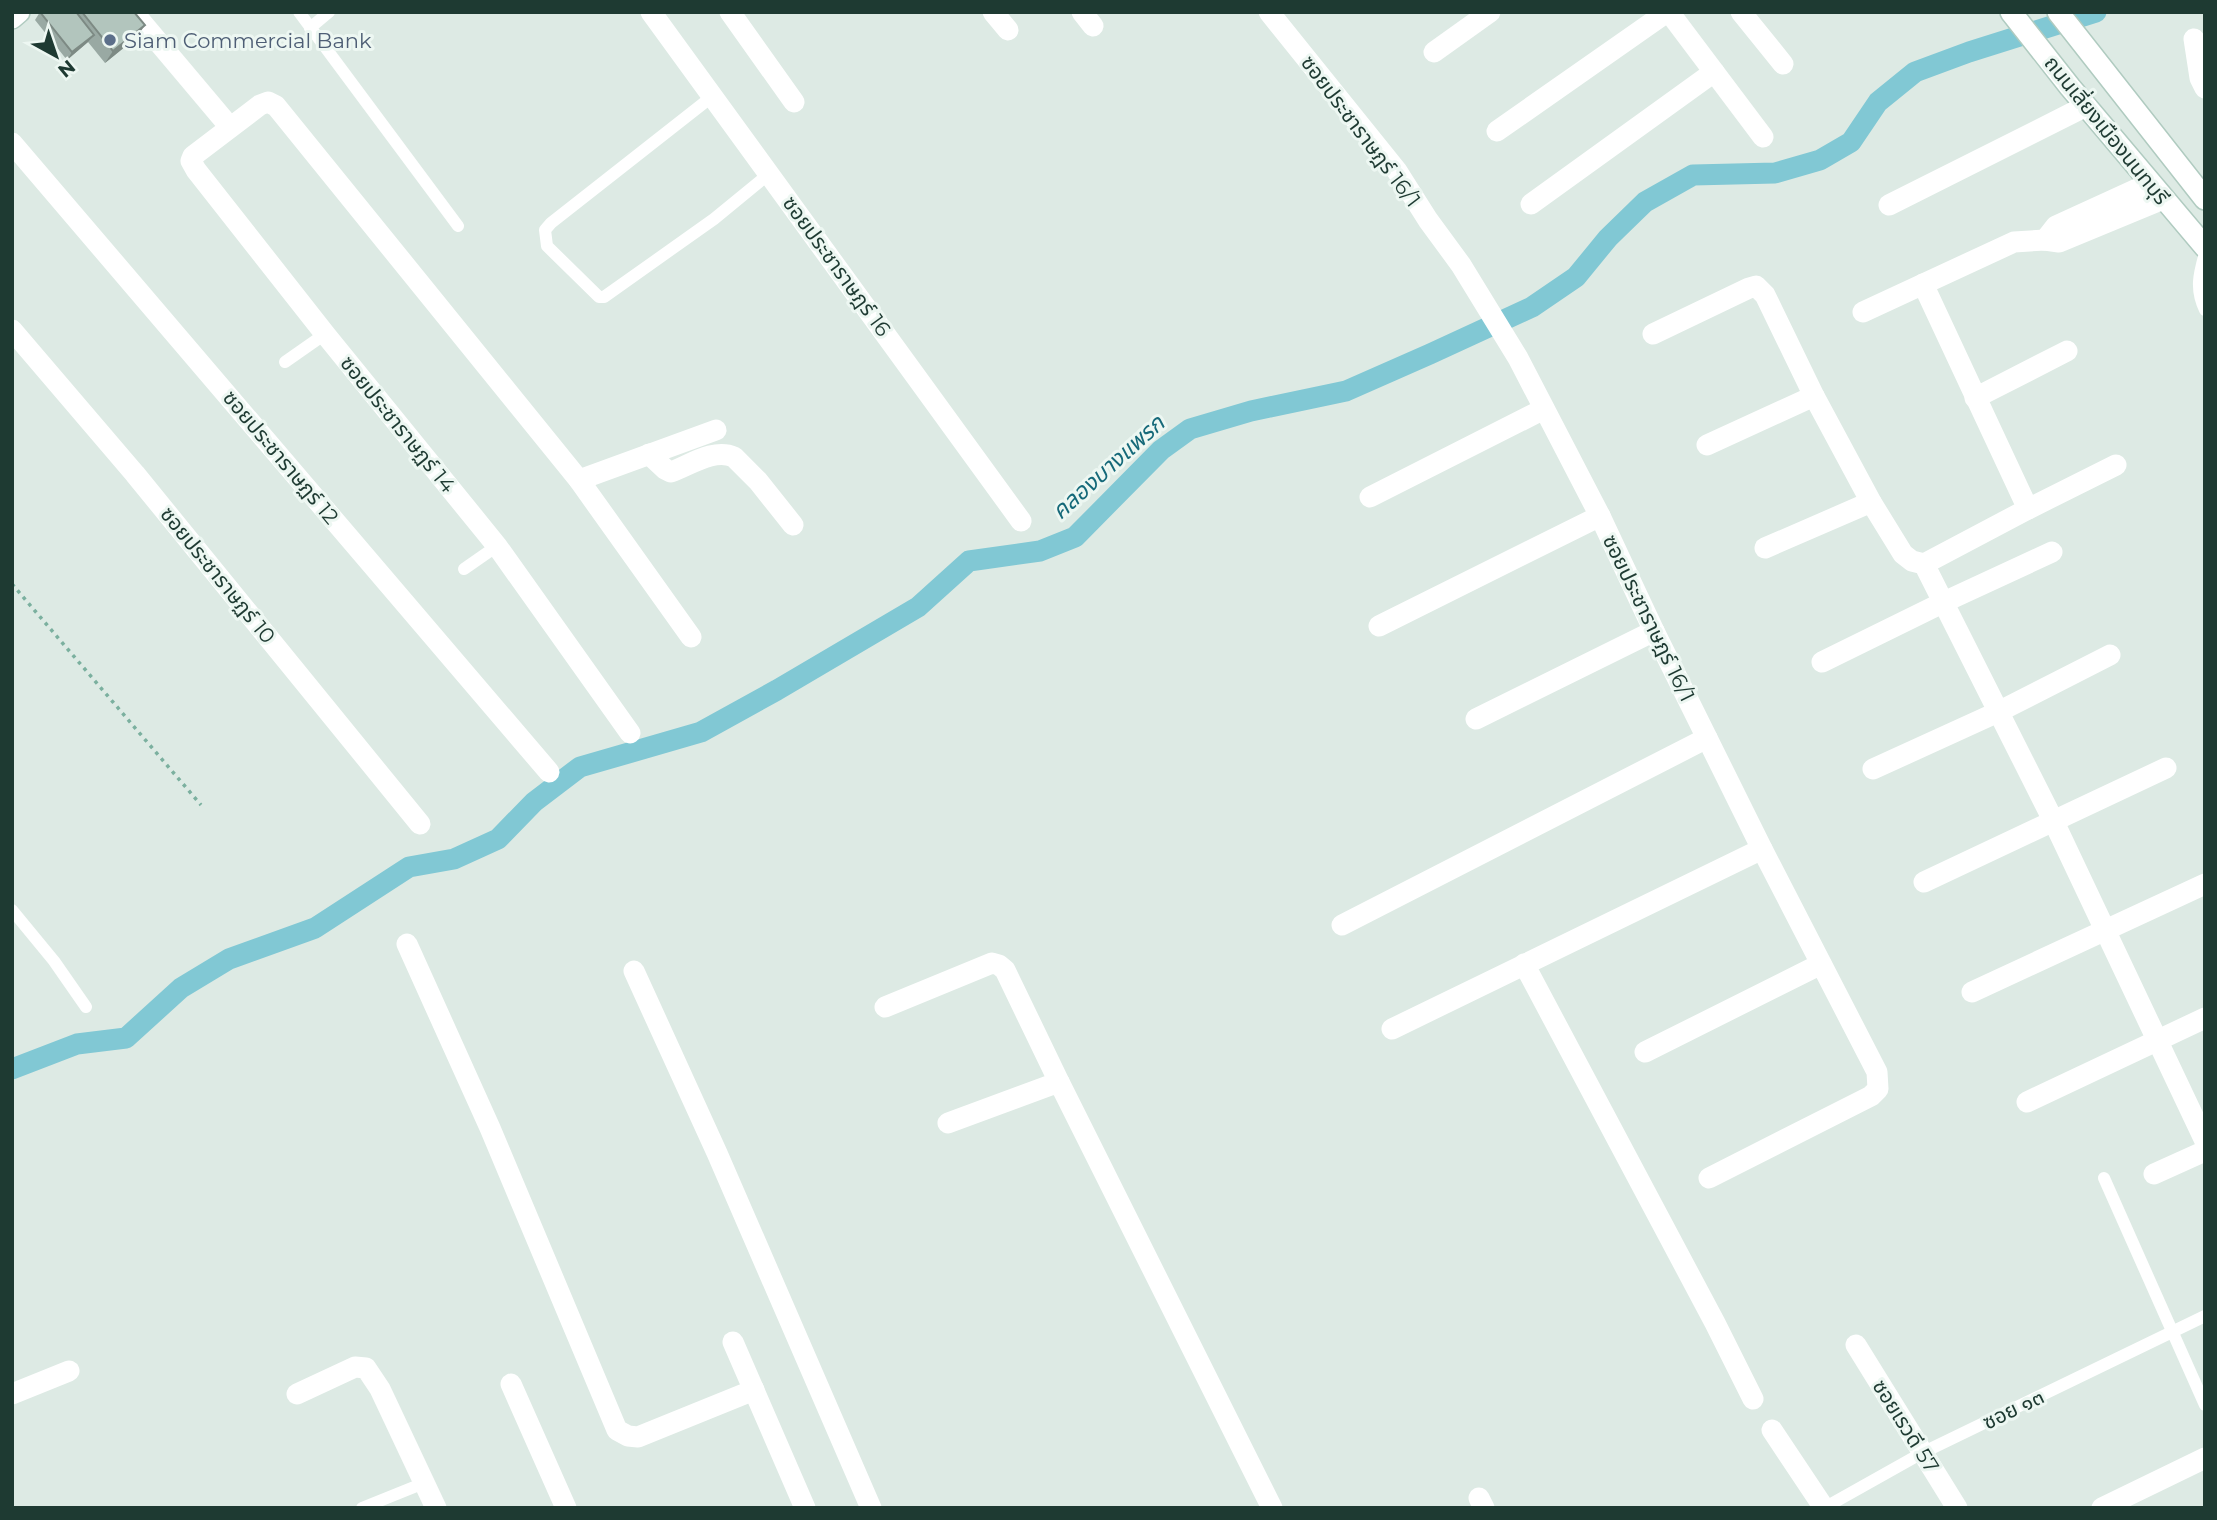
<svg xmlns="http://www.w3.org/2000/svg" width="2217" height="1520" font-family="Montserrat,'Noto Sans Thai',sans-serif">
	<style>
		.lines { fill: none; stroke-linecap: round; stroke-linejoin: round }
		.canal { stroke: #81c8d4; stroke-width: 21 }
		.secondary-casing { stroke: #b0cbc0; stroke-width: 24 }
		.path { stroke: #7bb09f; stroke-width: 3.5; stroke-dasharray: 3.5 5; stroke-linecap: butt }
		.lane { stroke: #fff; stroke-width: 12 }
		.street { stroke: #fff; stroke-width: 21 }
		.secondary { stroke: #fff; stroke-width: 21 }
		.wall { fill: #99a9a3 }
		.shaded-wall { fill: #7d8a84 }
		.building { fill: #b2c5bd; stroke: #7d8a84; stroke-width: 2 }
		.service-dot { fill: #5c6f8a; stroke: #edf7f2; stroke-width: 2.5 }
		.labels { text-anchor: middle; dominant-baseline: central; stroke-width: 6; stroke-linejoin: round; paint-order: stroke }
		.service-label { font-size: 21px; fill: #4e5e75; stroke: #edf7f2; text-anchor: start }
		.street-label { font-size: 21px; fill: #1e3a32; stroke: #edf7f2 }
		.water-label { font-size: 23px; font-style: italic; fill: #156979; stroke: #edf7f2 }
	</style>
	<rect width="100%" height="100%" fill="#ddeae4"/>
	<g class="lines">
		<path class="canal" d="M12,1069L77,1044L126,1038L181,988L229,959L315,928L409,867L454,859L498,839L534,802L580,767L701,732L777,690L918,607L969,561L1040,551L1075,537L1161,450L1190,429L1251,411L1346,391L1430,354L1532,307L1576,277L1608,238L1645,202L1693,175L1775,173L1820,160L1851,142L1878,102L1915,72L1969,52L2096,12"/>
		<g class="secondary-casing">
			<g id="secondary">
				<path d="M2011,12L2070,87L2205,247"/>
				<path d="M2058,12L2205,199"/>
				<path d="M12,18L19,12"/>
			</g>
		</g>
		<path class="path" d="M12,584L201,805"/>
		<g class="lane">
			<path d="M299,12L458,226"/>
			<path d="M310,28L329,12"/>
			<path d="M714,95L551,223L545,230L547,246L599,297H604L714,219L770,173"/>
			<path d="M2205,253C2199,274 2195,289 2205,310"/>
			<path d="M285,362L325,334"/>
			<path d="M464,569L497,546"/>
			<path d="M12,910L54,961L86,1007"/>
			<path d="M2104,1178L2205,1405"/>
			<path d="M362,1508L424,1483"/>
			<path d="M1824,1508L1922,1453L2205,1316"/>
		</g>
		<g class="street">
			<path d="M133,12L229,126"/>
			<path d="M651,12L1021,521"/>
			<path d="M730,12L794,102"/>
			<path d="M993,12L1008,30"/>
			<path d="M1082,12L1093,26"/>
			<path d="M1269,12L1397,171L1428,220L1461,265L1518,358L1600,516L1654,631L1762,849L1877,1072L1878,1089L1871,1096L1709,1178"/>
			<path d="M1669,12L1763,137"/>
			<path d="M1741,12L1783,64"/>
			<path d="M2194,39L2200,78L2205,88"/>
			<path d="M1434,52L1490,12"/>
			<path d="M1497,131L1667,12"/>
			<path d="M12,143L549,772"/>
			<path d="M1531,204L1714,72"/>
			<path d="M1889,205L2086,106"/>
			<path d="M2045,240L2056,226L2150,183"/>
			<path d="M1923,284L2028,509L1924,564"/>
			<path d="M1863,312L2014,242L2045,240L2059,242L2163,199"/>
			<path d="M12,330L135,474L420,824"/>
			<path d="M1653,334L1749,288L1756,286L1765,295L1814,396L1871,502L1903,554L1912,561L1924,564L2053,820L2205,1141"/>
			<path d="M1975,398L2067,351"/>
			<path d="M1707,445L1814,396"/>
			<path d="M649,454L665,469L671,472C690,465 714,448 734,457L758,481L793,525"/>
			<path d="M579,480L716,430"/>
			<path d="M1370,497L1544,409"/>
			<path d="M2028,509L2116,465"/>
			<path d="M1765,548L1871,502"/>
			<path d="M1379,626L1600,516"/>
			<path d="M1822,662L1944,602L2052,552"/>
			<path d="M1476,719L1654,631"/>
			<path d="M630,733L497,546L325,334L196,170L191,161L193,156L260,105L268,102L276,106L579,480L691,637"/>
			<path d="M1873,769L1998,712L2110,655"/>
			<path d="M1924,882L2166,768"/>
			<path d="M1342,925L1707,738"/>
			<path d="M407,944L490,1128L617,1430L628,1436L638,1437L754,1390"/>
			<path d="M1524,964L1715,1323L1753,1399"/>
			<path d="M634,971L717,1153L871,1508"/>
			<path d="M1972,992L2205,884"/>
			<path d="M885,1007L992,963L999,965L1005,970L1059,1082"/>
			<path d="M1392,1029L1762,849"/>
			<path d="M1645,1052L1821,964"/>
			<path d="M2027,1102L2205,1018"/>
			<path d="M948,1123L1059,1082L1272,1508"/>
			<path d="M2154,1174L2205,1151"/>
			<path d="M733,1342L805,1508"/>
			<path d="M1856,1345L1957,1508"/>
			<path d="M511,1384L566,1508"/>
			<path d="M12,1394L69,1371"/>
			<path d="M297,1394L355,1367L366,1368L380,1389L436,1508"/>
			<path d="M1772,1430L1824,1508"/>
			<path d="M1479,1498L1484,1508"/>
			<path d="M2102,1508L2205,1458"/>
		</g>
		<use href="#secondary" class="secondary"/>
	</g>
	<path class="wall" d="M40,12H134L137,37L105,63L88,42L67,60L35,20Z"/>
	<g class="shaded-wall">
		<path d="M145,25L137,37L105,63L113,51Z"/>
		<path d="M94,35L88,42L67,60L72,52Z"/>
	</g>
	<g class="building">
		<path d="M40,12H76L94,35L72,52Z"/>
		<path d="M82,12H134L145,25L113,51Z"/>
	</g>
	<circle class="service-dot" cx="110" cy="40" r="7"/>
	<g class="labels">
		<g class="service-label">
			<text x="124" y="40">Siam Commercial Bank</text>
		</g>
		<g class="street-label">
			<text transform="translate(2107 130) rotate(51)">ถนนเลี่ยงเมืองนนทบุรี</text>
			<text transform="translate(1361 131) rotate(53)">ซอยประชาราษฎร์ 16/1</text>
			<text transform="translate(837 266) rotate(54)">ซอยประชาราษฎร์ 16</text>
			<text transform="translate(398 424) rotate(51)">ซอยประชาราษฏร์ 14</text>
			<text transform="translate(281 457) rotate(50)">ซอยประชาราษฏร์ 12</text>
			<text transform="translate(218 575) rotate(51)">ซอยประชาราษฏร์ 10</text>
			<text transform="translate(1649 618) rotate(64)">ซอยประชาราษฎร์ 16/1</text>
			<text transform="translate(2013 1409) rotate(-26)">ซอย ๑๓</text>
			<text transform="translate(1906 1426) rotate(58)">ซอยเรวดี 57</text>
		</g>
		<g class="water-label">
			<text transform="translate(1108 467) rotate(-42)">คลองบางแพรก</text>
		</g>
	</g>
	<rect width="2217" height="1520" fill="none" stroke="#1e3a32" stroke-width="28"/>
	<g transform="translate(56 56) rotate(140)" stroke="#edf7f2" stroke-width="5" paint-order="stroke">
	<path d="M0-5L12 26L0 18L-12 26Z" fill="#1e3a32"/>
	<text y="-10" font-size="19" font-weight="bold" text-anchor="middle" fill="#1e3a32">N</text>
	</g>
</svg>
